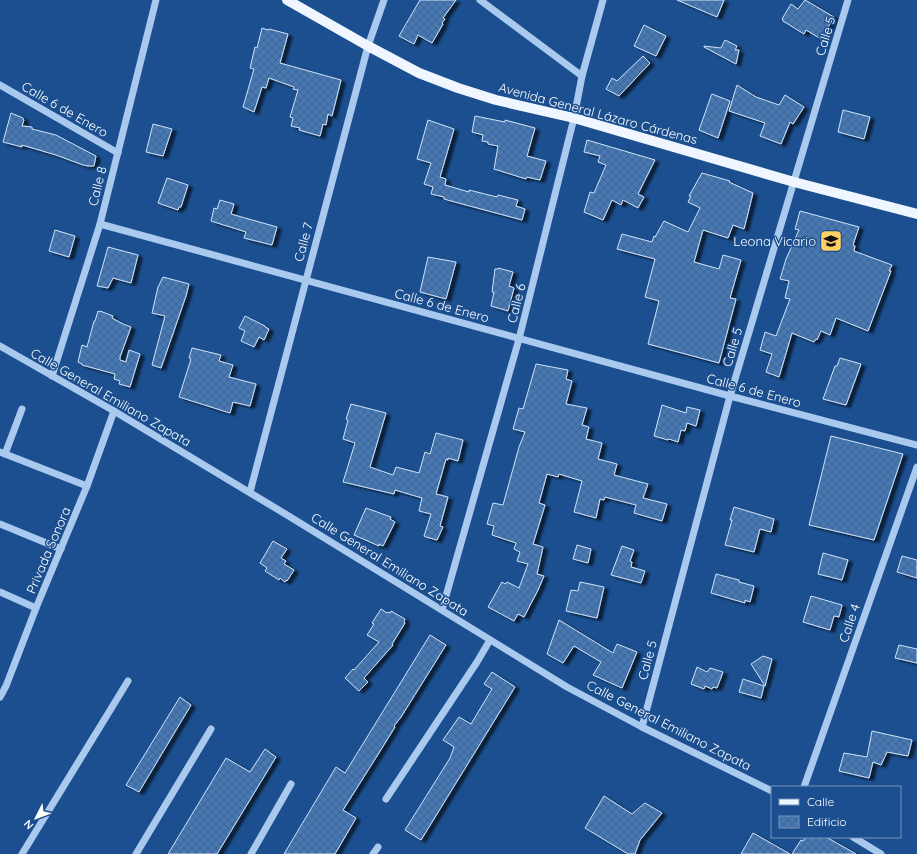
<svg xmlns="http://www.w3.org/2000/svg" width="917" height="854" font-family="Quicksand,sans-serif">
	<style>
		.building { fill: url(#building-cross-hatch); stroke: #cfe3fa; filter: url(#shadow) }
		.lines { fill: none; stroke-linecap: round; stroke-linejoin: round }
		.minor { stroke: #a9c9ee; stroke-width: 7 }
		.major { stroke: #f0f6ff; stroke-width: 10 }
		.labels { text-anchor: middle; dominant-baseline: central; stroke-width: 3; stroke-linejoin: round; paint-order: stroke }
		.street-label { font-size: 13px; fill: #fff; stroke: #1b4f8f }
		.poi-label { font-size: 13px; fill: #fff; stroke: #1b4f8f; text-anchor: end }
	</style>
	<defs>
		<pattern id="building-cross-hatch" width="8" height="8" patternUnits="userSpaceOnUse"><rect width="8" height="8" fill="#4478b7"/><path d="M0 0l8 8M0 8l8-8" fill="none" stroke="#486282"/></pattern>
		<filter id="shadow"><feDropShadow dx="4.5" dy="2.5" stdDeviation="1" flood-color="#0009"/></filter>
	</defs>
	<rect width="100%" height="100%" fill="#1b4f8f"/>
	<g class="building">
		<path d="M420,0H456L443,18L445,19L442,23L443,24L432,43L418,35L414,44L399,36Z"/>
		<path d="M677,0H724L717,17Z"/>
		<path d="M805,0L834,17L821,39L806,30L804,34L783,21V20L782,19L791,4L798,9Z"/>
		<path d="M644,25L666,36L656,56L634,46Z"/>
		<path d="M262,28L268,30L269,29L288,34L280,63L341,80L332,116L328,114L326,125L323,124L320,136L299,130L300,128L291,126L293,118L290,117L298,90L293,89L294,87L269,78L266,88L262,87L254,112L243,107L254,69L250,68L255,47L257,48Z"/>
		<path d="M725,40L737,46L735,50H739L736,64L704,47V46L721,48Z"/>
		<path d="M643,56L650,63L619,96L606,89L612,78L617,81Z"/>
		<path d="M737,85L756,97L779,105L785,95L804,107L793,124L790,122L781,144L760,136L765,123L729,111Z"/>
		<path d="M712,94L730,101L718,138L699,130L711,96Z"/>
		<path d="M843,110L870,117L864,139L838,132Z"/>
		<path d="M11,113L23,118V119L24,120L22,126L32,127V129L56,135L96,156L94,166H88L83,165L56,155L22,145V147L3,142Z"/>
		<path d="M475,116L505,122V120L535,128L527,156L546,161L540,180L527,177L526,179L494,169L498,146L488,144V142L482,141L483,135L472,132Z"/>
		<path d="M428,120L454,129L440,177L446,179L445,185L469,192V190L497,197L498,195L518,200L516,206L525,209L522,220L451,201L444,199V197L431,194L433,187L424,184L431,163L417,159Z"/>
		<path d="M153,124L172,129L163,156L146,152Z"/>
		<path d="M587,140L655,160L638,194L644,197L638,208L623,200L621,205L612,200L603,220L584,212L590,192L594,193L606,165L598,162L600,156L584,152Z"/>
		<path d="M702,173L730,181L729,182L753,193L744,229L733,225L728,238L703,230L694,262L719,269L723,255L741,260L730,298L736,299L719,363L648,344L659,301L645,297L655,259L617,249L622,234L652,242L654,236L655,237L664,221L688,232L700,208L688,202L691,196H689Z"/>
		<path d="M167,178L188,185L181,207H179L178,210L158,203Z"/>
		<path d="M220,200L234,204L231,214L277,227L272,245L244,238L246,232L211,221L214,208L217,209Z"/>
		<path d="M800,211L859,227L853,245L855,246L854,251L892,265L889,271H891L868,331L836,318L830,335L821,331L817,340L816,339L814,342L792,333L779,377L766,372L772,354L760,350L765,332L776,336L790,299L785,298L789,281L780,279L786,259L799,230L795,229Z"/>
		<path d="M55,230L75,236L69,257L49,251Z"/>
		<path d="M108,247L138,255L131,283L113,278L108,288L97,286Z"/>
		<path d="M428,257L456,262L446,299L420,292Z"/>
		<path d="M498,268L513,272L509,286L514,288L508,311L491,306L494,292H492L495,269H498Z"/>
		<path d="M163,277L189,284L186,296L161,368L152,365L165,316L152,313L158,287Z"/>
		<path d="M98,311L99,312L100,311L113,316L112,318L123,324L131,327L120,357V360L126,362L129,350L140,354L130,387L119,384L120,381L114,379L115,374L82,365V364L78,362L82,345L87,347L94,321H95Z"/>
		<path d="M245,316L265,326V327L269,329L264,340L259,337L254,347L241,341L245,331L239,328Z"/>
		<path d="M192,348L221,355L219,361L233,365L229,377L256,384L250,406L233,402L230,413L179,397L191,359L189,358Z"/>
		<path d="M840,358L861,364L846,405L823,399L835,366H837Z"/>
		<path d="M536,364L568,370L566,379L572,381L566,404L587,408L582,425L589,427L586,439L602,443L598,459L617,464L614,475L648,484L643,498L667,504L662,521L634,513L636,505L605,497L604,500L600,499L596,518L574,512L582,481L559,474L558,477L547,474L539,503L545,505L533,544L543,547L537,574L544,576L538,590L524,617L518,614L514,621L488,607L502,582L505,584L507,582L519,588L528,564L517,561L520,552L514,549L516,543L492,535L494,526L487,524L493,503L503,505L519,447L525,432L513,429L519,408L523,409Z"/>
		<path d="M351,404L386,413L370,467L393,475L396,467L419,473L425,452L430,454L436,433L463,440L458,461L448,458V460L446,459L436,494L448,497L440,526L443,527L437,540L426,537L424,536L431,514L419,511L422,498L395,490L394,494L343,482L355,443L343,439L348,420L346,419Z"/>
		<path d="M662,405L686,413L687,407L700,410L696,426L687,423L685,431L681,430L678,442L669,439L668,440L654,436Z"/>
		<path d="M831,436L903,454L874,540L809,525Z"/>
		<path d="M734,507L774,519L771,532L760,529L754,552L725,545L732,520H730Z"/>
		<path d="M366,508L391,517L390,519L395,522L383,546L379,544V546L354,535Z"/>
		<path d="M273,541L287,549L281,558L286,561L284,564L294,570L287,581L286,580L285,582L280,578L279,580L265,571L267,568L260,563Z"/>
		<path d="M577,545L591,549L588,563L573,559Z"/>
		<path d="M622,546L634,550L630,561L632,562L631,567L645,571L641,583L611,575Z"/>
		<path d="M823,553L848,560L842,580L818,574Z"/>
		<path d="M902,556L917,560V578L897,572Z"/>
		<path d="M716,574L739,580V582L754,586L750,602L745,600V603L711,593Z"/>
		<path d="M580,582L604,587L597,618L566,611L571,590L578,591Z"/>
		<path d="M811,596L842,605L839,617L834,616L830,630L803,622Z"/>
		<path d="M381,609L387,613L388,612L390,613L391,611L405,619L404,622L405,623L392,644L393,645L364,678L368,682L359,691L345,678L353,669L354,670L379,642L367,635L374,624L372,623Z"/>
		<path d="M559,620L613,653L617,644L637,652L622,688L593,675L601,662L574,646L563,663L547,654Z"/>
		<path d="M430,635L446,645L401,717L394,726L395,727L377,756L343,810L356,818L335,854H284L336,767L345,773Z"/>
		<path d="M899,645L917,649V663L895,658Z"/>
		<path d="M763,656L772,659L765,686L751,664Z"/>
		<path d="M697,667L707,672L710,668L723,672L717,688L713,687L712,689L705,686L704,689L691,684Z"/>
		<path d="M492,672L515,687L421,840L405,830L450,758L454,747L443,740L459,717L471,724L492,689L484,684Z"/>
		<path d="M743,679L764,686L761,698L739,692Z"/>
		<path d="M180,697L191,705L139,792L126,785Z"/>
		<path d="M872,731L912,740L908,756L887,752L881,765L873,762L869,778L839,771L844,753L867,757Z"/>
		<path d="M265,749L276,757L217,854H168L226,758L250,772Z"/>
		<path d="M604,796L632,814L645,803L662,813L640,840L635,854H628L585,828Z"/>
		<path d="M753,833L790,854H741Z"/>
		<path d="M806,837H826L856,854H792L801,840L803,841Z"/>
	</g>
	<g class="lines">
		<g class="minor">
			<path d="M480,0L582,76"/>
			<path d="M0,85L118,153"/>
			<path d="M100,224L730,396L917,445"/>
			<path d="M0,346L114,411L287,515L567,687L642,727L772,791"/>
			<path d="M52,376L100,224L156,0"/>
			<path d="M0,452L87,486"/>
			<path d="M5,454L22,409"/>
			<path d="M250,492L368,46L384,0"/>
			<path d="M0,524L61,549"/>
			<path d="M0,592L36,608"/>
			<path d="M442,610L519,339L574,118L582,76L603,0"/>
			<path d="M0,697L6,686L36,608L87,486L114,411"/>
			<path d="M642,727L730,396L848,0"/>
			<path d="M804,787L917,467"/>
			<path d="M386,799L477,662L490,640"/>
			<path d="M853,837L881,854"/>
			<path d="M22,854L128,681"/>
			<path d="M136,854L211,729"/>
			<path d="M251,854L291,784"/>
			<path d="M373,854L378,847"/>
		</g>
		<path class="major" d="M287,0L368,46L419,73L458,88L496,100L574,118L794,182L917,214"/>
	</g>
	<defs>
		<g id="school-square" transform="scale(1.15)"><rect x="-9" y="-9" width="18" height="18" rx="4" fill="#ffd166" stroke="#1b4f8f"/><path d="M0-5L7-2L0 1L-7-2ZM-4 1L0 2.5L4 1V4Q0 6-4 4Z" fill="#111"/></g>
	</defs>
	<g fill-rule="evenodd">
		<use href="#school-square" x="831" y="241"/>
	</g>
	<g class="labels">
		<g class="street-label">
			<text transform="translate(825 36) rotate(-73)">Calle 5</text>
			<text transform="translate(65 109) rotate(30)">Calle 6 de Enero</text>
			<text transform="translate(598 113) rotate(15)">Avenida General Lázaro Cárdenas</text>
			<text transform="translate(97 186) rotate(-76)">Calle 8</text>
			<text transform="translate(303 242) rotate(-75)">Calle 7</text>
			<text transform="translate(516 303) rotate(-76)">Calle 6</text>
			<text transform="translate(442 305) rotate(15)">Calle 6 de Enero</text>
			<text transform="translate(732 347) rotate(-73)">Calle 5</text>
			<text transform="translate(754 390) rotate(15)">Calle 6 de Enero</text>
			<text transform="translate(111 397) rotate(30)">Calle General Emiliano Zapata</text>
			<text transform="translate(48 550) rotate(-67)">Privada Sonora</text>
			<text transform="translate(390 564) rotate(32)">Calle General Emiliano Zapata</text>
			<text transform="translate(849 623) rotate(-71)">Calle 4</text>
			<text transform="translate(647 660) rotate(-75)">Calle 5</text>
			<text transform="translate(669 725) rotate(27)">Calle General Emiliano Zapata</text>
		</g>
		<g class="poi-label">
			<text x="816" y="241">Leona Vicario</text>
		</g>
	</g>
	<rect x="771" y="786" width="130" height="52" fill="#1b4f8f" stroke="#7695bc"/>
	<rect x="779" y="799" width="20" height="6" fill="#f0f6ff" stroke="#7695bc"/>
	<text x="807" y="806" font-size="12" fill="#ffffff">Calle</text>
	<rect x="779" y="816" width="20" height="12" fill="url(#building-cross-hatch)" stroke="#7695bc"/>
	<text x="807" y="826" font-size="12" fill="#ffffff">Edificio</text>
	<g transform="translate(36 818) rotate(228)" stroke="#1b4f8f" stroke-width="3" paint-order="stroke">
	<path d="M0-3L7 15L0 10L-7 15Z" fill="#ffffff"/>
	<text y="-6" font-size="11" font-weight="bold" text-anchor="middle" fill="#ffffff">N</text>
	</g>
</svg>
